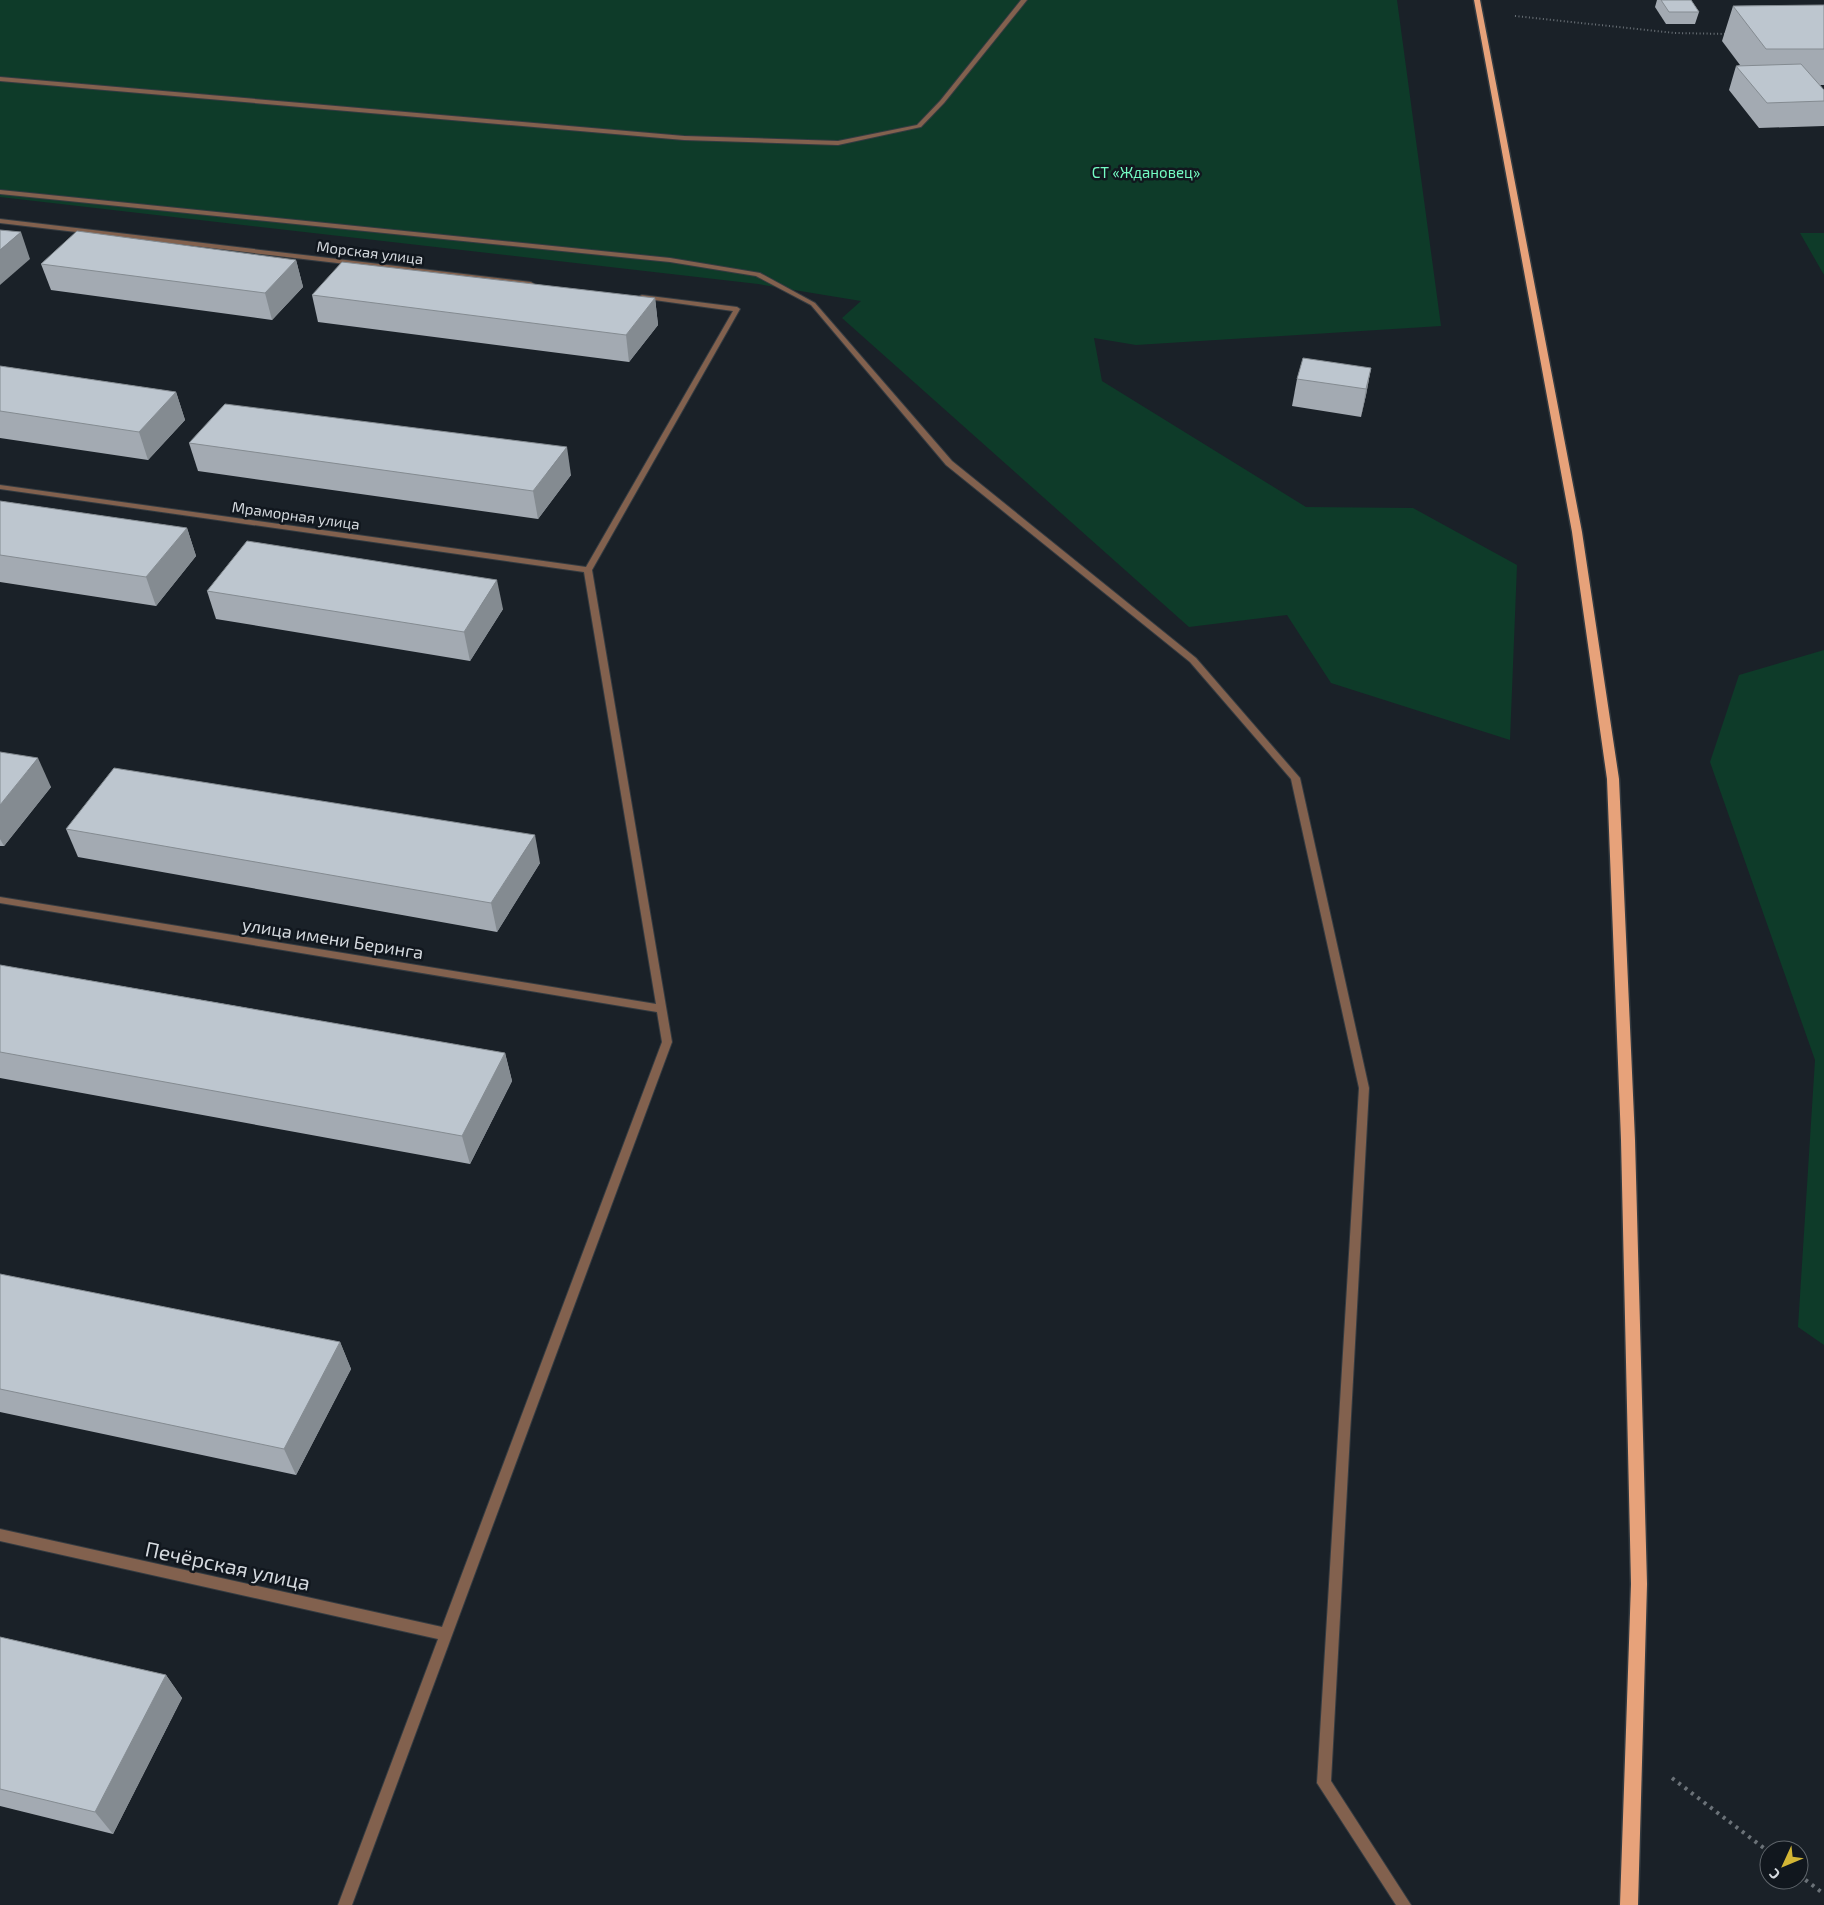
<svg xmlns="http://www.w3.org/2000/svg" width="1824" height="1905" font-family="'Exo 2',sans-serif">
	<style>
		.green { fill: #0e3b29 }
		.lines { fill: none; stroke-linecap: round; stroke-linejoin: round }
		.lane-casing { stroke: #343b41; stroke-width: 2 }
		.street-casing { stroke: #343b41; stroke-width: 2 }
		.primary-casing { stroke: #343b41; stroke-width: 3 }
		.path-far1 { stroke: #6b7278; stroke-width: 2; stroke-dasharray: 1 2.5; stroke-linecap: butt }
		.path { stroke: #6b7278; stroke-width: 4; stroke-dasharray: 3 5; stroke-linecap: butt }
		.lane { fill: #82614e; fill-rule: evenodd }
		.street { fill: #82614e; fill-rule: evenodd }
		.primary { fill: #e7a27a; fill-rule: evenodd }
		.wall { fill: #a3aab2 }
		.shaded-wall { fill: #848b91 }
		.building { fill: #bdc6cf; stroke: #848b91 }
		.labels { text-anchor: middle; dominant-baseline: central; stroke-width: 5; stroke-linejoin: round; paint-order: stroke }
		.far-park-label { font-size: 15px; fill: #74fcc3; stroke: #11171e }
		.far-street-label { font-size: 15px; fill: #d4d9de; stroke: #11171e }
		.street-label { font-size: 18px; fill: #d4d9de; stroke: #11171e }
		.near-street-label { font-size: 21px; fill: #d4d9de; stroke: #11171e }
	</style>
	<rect width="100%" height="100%" fill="#1a2128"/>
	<g class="green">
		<path d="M0,0H1397L1441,326L1136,345L1094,338L1102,381L1306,507L1413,508L1517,565L1510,740L1331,683L1287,615L1189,627L842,318L861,301L758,284L0,197Z"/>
		<path d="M1800,233H1824V275Z"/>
		<path d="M1824,650V1345L1798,1327L1815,1060L1710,762L1739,675Z"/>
	</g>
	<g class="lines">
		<g class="lane-casing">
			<g id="lane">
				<path d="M1021,0H1027L944,103L921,127L838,145L684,140L0,81V77L684,136L838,141L917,125L940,101Z"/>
				<path d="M0,190L670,258L760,273L815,303L952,461L1196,658L1300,778L1369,1088L1331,1781L1411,1905H1396L1317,1783L1359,1088L1291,779L1190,662L946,465L811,305L756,276L670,262L0,194Z"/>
			</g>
		</g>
		<g class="street-casing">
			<g id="street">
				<path d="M0,219L531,282L534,284L531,286L0,223Z"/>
				<path d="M642,295L737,307L740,309L592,570L672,1042L352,1905H338L438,1639L0,1541V1529L442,1627L662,1042L657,1012L0,903V897L656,1004L584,572L0,489V485L586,567L733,311L640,298V296Z"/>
			</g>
		</g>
		<g class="primary-casing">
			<path id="primary" d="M1474,0H1480L1582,532L1619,779L1635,1140L1647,1584L1638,1905H1620L1631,1584L1621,1140L1607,779L1572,532Z"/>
		</g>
		<path class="path-far1" d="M1515,16L1675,33L1728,34"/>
		<g class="path">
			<path d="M1672,1778L1769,1852"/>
			<path d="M1799,1875L1824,1894"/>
		</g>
		<use href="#lane" class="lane"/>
		<use href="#street" class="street"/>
		<use href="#primary" class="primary"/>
	</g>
	<g class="wall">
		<path d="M1657,0H1691L1699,12L1695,24H1666L1655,7Z"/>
		<path d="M1824,5V85H1820L1824,90V126L1759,128L1729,90L1736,66L1740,65L1722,41L1733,6Z"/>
		<path d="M296,260L303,287L272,320L51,290L41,264Z"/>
		<path d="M312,295L655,298L658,325L629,362L318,322Z"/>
		<path d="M0,366L176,392L185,420L148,460L0,438Z"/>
		<path d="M1371,368L1366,395L1361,417L1292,406L1297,379Z"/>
		<path d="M189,443L571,475L538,519L198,471Z"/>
		<path d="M0,501L187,528L196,556L156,606L0,582Z"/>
		<path d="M207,591L503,609L470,661L216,619Z"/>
		<path d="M0,752L51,787L4,846H0Z"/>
		<path d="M66,829L540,863L497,932L78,857Z"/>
		<path d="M0,965L505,1053L512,1081L470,1164L0,1078Z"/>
		<path d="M0,1274L340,1342L351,1369L296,1475L0,1412Z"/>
		<path d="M0,1637L166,1675L182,1698L113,1834L0,1806Z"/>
	</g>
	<g class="shaded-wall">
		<path d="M21,232L30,259L0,285V250Z"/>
		<path d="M296,260L303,287L272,320L265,293Z"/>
		<path d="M655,298L658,325L629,362L626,335Z"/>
		<path d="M1371,368L1366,395L1361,417L1366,389Z"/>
		<path d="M176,392L185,420L148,460L139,432Z"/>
		<path d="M567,447L571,475L538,519L533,491Z"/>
		<path d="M187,528L196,556L156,606L146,577Z"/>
		<path d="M497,580L503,609L470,661L464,632Z"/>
		<path d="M38,758L51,787L4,846L0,839V805Z"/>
		<path d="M535,835L540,863L497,932L491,903Z"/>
		<path d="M505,1053L512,1081L470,1164L462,1136Z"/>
		<path d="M340,1342L351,1369L296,1475L284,1449Z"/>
		<path d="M166,1675L182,1698L113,1834L95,1812Z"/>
	</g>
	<g class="building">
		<path d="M1661,0H1691L1699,12H1669Z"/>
		<path d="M1824,5V49H1766L1733,6Z"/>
		<path d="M1801,64L1824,90V101L1767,103L1736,66Z"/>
		<path d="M0,230L21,232L0,250Z"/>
		<path d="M77,231L296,260L265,293L41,264Z"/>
		<path d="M342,262L655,298L626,335L312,295Z"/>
		<path d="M1303,358L1371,368L1366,389L1297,379Z"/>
		<path d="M0,366L176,392L139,432L0,411Z"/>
		<path d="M225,404L567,447L533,491L189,443Z"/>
		<path d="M0,501L187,528L146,577L0,555Z"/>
		<path d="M247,541L497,580L464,632L207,591Z"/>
		<path d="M0,752L38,758L0,805Z"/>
		<path d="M114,768L535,835L491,903L66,829Z"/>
		<path d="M0,965L505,1053L462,1136L0,1052Z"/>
		<path d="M0,1274L340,1342L284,1449L0,1389Z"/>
		<path d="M0,1637L166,1675L95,1812L0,1789Z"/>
	</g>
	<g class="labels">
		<g class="far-park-label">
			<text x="1146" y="172">СТ «Ждановец»</text>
		</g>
		<g class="far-street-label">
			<text transform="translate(370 252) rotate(7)">Морская улица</text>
			<text transform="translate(296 515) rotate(8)">Мраморная улица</text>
		</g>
		<g class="street-label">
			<text transform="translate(333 938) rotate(9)">улица имени Беринга</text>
		</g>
		<g class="near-street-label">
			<text transform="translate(228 1565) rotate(12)">Печёрская улица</text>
		</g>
	</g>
	<g transform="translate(1784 1865) rotate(226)"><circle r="24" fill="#11171e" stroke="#5f656b"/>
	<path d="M0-4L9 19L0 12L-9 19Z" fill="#d3b635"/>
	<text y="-8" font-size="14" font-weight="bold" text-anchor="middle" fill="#d4d9de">С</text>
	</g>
</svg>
